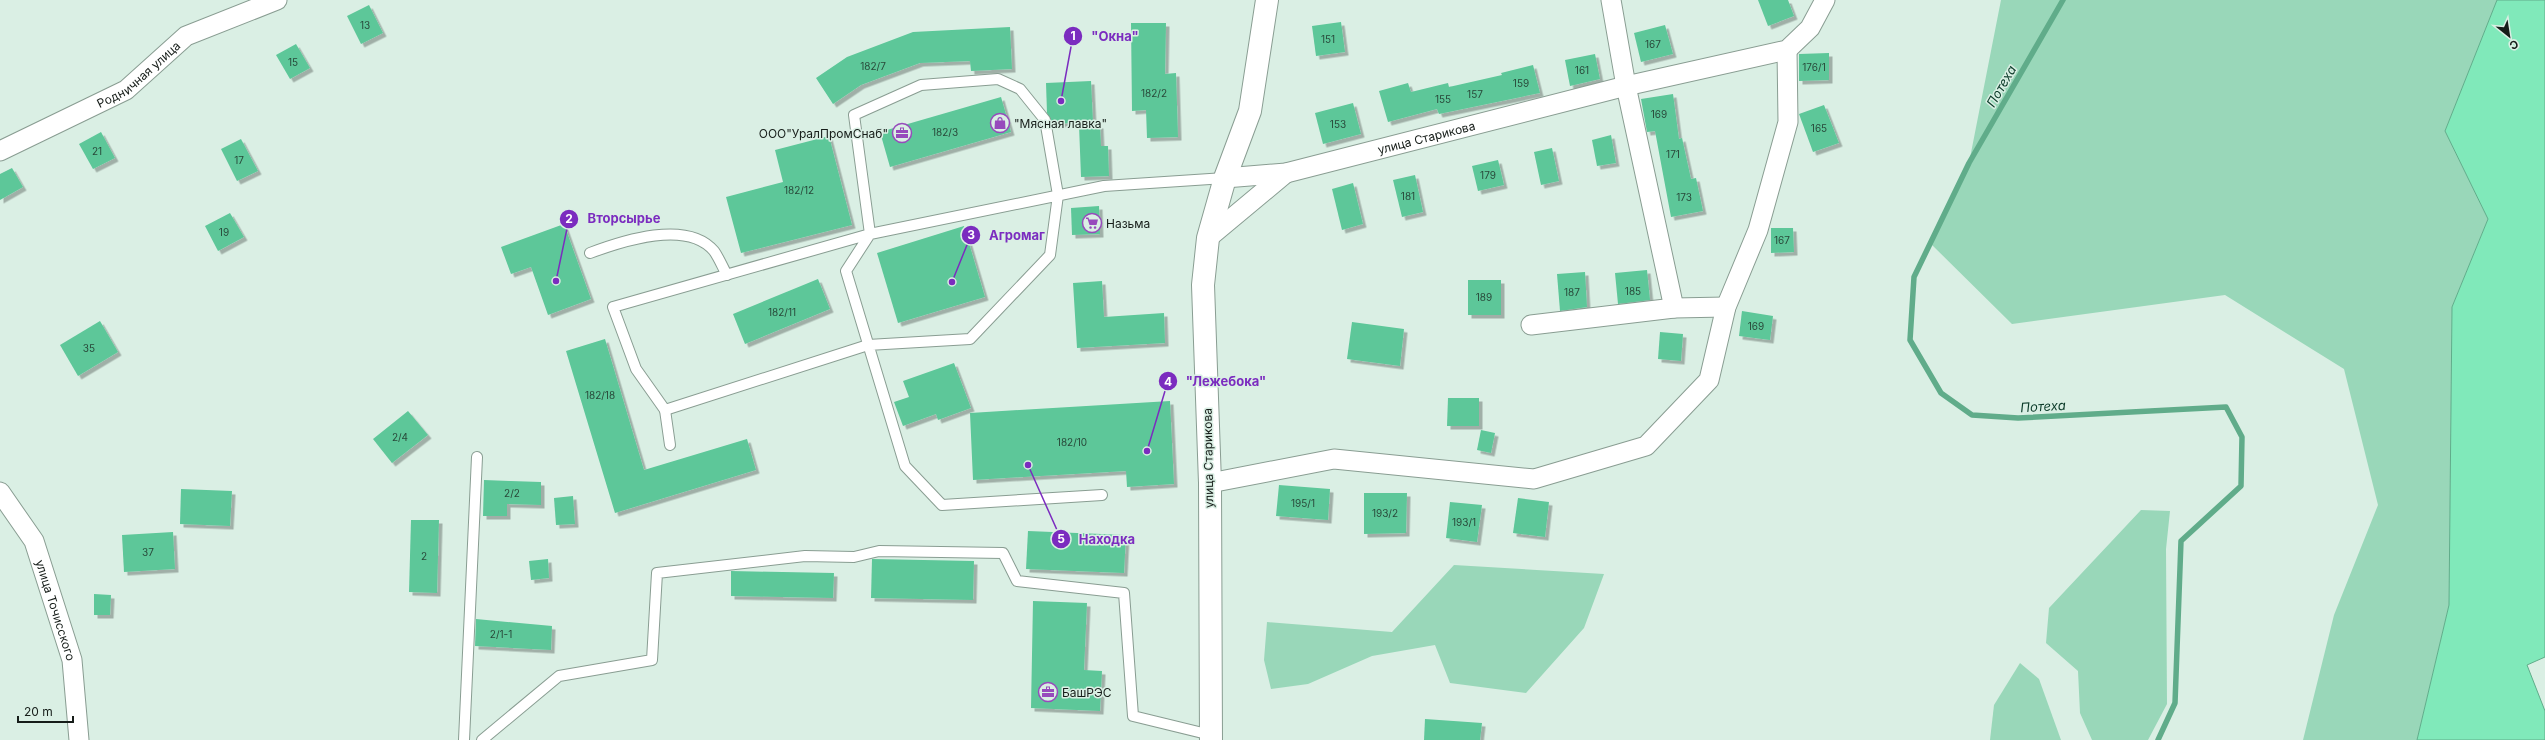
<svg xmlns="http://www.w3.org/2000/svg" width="2545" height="740" font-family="Inter,sans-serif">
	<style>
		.green { fill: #99d7b9 }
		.water { fill: #80e9ba; stroke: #60ac8a }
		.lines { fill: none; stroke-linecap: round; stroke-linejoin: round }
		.stream { stroke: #60ac8a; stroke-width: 5.5 }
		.building { fill: #5dc799; filter: url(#shadow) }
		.service-casing { stroke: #899d92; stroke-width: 12 }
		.minor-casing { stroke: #899d92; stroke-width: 21 }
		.tertiary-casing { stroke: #899d92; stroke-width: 24 }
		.service { stroke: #fff; stroke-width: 10 }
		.minor { stroke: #fff; stroke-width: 19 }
		.tertiary { stroke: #fff; stroke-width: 22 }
		.labels { text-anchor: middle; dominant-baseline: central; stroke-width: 3; stroke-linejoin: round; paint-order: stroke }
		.number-label { font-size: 10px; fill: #284839 }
		.street-label { font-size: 12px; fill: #161d19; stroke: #daefe4 }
		.poi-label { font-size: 12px; fill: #161d19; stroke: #daefe4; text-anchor: start }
		.water-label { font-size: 13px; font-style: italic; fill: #0a3a28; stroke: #daefe4 }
		.leader { fill: none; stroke: #7b2cbf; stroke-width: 1.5 }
		.callout-dot { fill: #7b2cbf; stroke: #daefe4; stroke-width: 1.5 }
		.mark-label { font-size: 12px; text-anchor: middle; font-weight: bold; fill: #fff }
		.callout-label { font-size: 13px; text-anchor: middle; font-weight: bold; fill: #7b2cbf; stroke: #daefe4; stroke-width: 3; stroke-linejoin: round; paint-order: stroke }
	</style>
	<defs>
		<filter id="shadow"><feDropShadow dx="3.5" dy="3.5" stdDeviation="0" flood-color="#0004"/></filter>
	</defs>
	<rect width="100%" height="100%" fill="#daefe4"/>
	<g class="green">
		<path d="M2001,0H2497L2445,131L2488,219L2452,307L2449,605L2417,740H2303L2334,615L2378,505L2344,369L2225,295L2012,324L1930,243L1969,163Z"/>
		<path d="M2141,510L2170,511L2166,549L2167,704L2148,740H2092L2080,713L2078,671L2046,643L2049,608Z"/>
		<path d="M1454,565L1604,574L1584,628L1526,693L1450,683L1435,645L1372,656L1308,684L1271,689L1264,660L1267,622L1392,632Z"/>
		<path d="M2020,663L2039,679L2061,740H1990L1994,705Z"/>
	</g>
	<path class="water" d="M2497,0H2545V657L2527,665L2545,711V740H2417L2449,605L2452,307L2488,219L2445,131Z"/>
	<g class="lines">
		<path class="stream" d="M2063,0L1969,163L1914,277L1910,340L1941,393L1972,415L2018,418L2226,407L2242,437L2241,486L2181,541L2175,703L2158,740"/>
	</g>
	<g class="building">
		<path d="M1758,0H1788L1794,16L1768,26Z"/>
		<path d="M369,5L383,33L361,44L347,16Z"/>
		<path d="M1341,22L1345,52L1316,56L1312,26Z"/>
		<path d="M1131,23H1166L1165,74L1176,73L1178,137L1147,138L1146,110L1132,111Z"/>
		<path d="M1665,25L1673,54L1641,62L1634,33Z"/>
		<path d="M1010,27L1012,69L971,71L970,61L920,63L861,85L833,104L816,78L847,57L913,32Z"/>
		<path d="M296,44L310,68L290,79L276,55Z"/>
		<path d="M1829,53V80L1799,81V54Z"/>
		<path d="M1595,54L1600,79L1570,86L1565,60Z"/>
		<path d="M1533,65L1540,93L1439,114L1437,109L1388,122L1379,91L1408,83L1411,92L1448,83L1449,87L1502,75L1501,73Z"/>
		<path d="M1091,81L1093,122L1052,124L1047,113L1046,83Z"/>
		<path d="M1673,94L1679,139L1682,138L1691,179L1696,178L1703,211L1671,217L1655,131L1647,132L1641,99Z"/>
		<path d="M1001,97L1011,132L890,167L880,132Z"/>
		<path d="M1353,103L1361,134L1323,144L1315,113Z"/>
		<path d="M1824,105L1839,143L1813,152L1799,114Z"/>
		<path d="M1079,125H1100L1101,146H1108L1109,176L1081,177Z"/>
		<path d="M101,132L115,158L93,169L79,144Z"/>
		<path d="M1611,135L1616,163L1597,166L1592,140Z"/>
		<path d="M829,136L852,225L741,253L726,197L783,182L775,150Z"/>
		<path d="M241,139L258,171L237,181L221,149Z"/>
		<path d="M1552,148L1559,181L1541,185L1534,152Z"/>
		<path d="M1498,160L1504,185L1478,191L1472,166Z"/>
		<path d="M12,168L23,187L0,200V174Z"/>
		<path d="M1415,175L1423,212L1402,217L1393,180Z"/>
		<path d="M1353,183L1363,224L1342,230L1332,189Z"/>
		<path d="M1099,206L1100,234L1072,235L1071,208Z"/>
		<path d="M230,213L244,237L218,251L205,226Z"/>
		<path d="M564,224L591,299L548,315L531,267L511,274L501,247Z"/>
		<path d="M964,226L985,297L898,323L877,253Z"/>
		<path d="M1771,228H1793L1794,252L1771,253Z"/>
		<path d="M1647,270L1650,300L1618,304L1615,273Z"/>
		<path d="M1585,272L1587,307L1560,311L1557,274Z"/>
		<path d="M818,279L830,309L745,344L733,314Z"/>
		<rect x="1468" y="280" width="33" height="35"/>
		<path d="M1102,281L1104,317L1164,313L1165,343L1077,348L1073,283Z"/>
		<path d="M1742,311L1773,316L1770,340L1739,336Z"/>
		<path d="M100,321L118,352L78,376L60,345Z"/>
		<path d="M1352,322L1404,329L1400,366L1347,359Z"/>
		<path d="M1660,332L1683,334L1681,361L1658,359Z"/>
		<path d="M605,339L644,470L747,439L756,470L615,513L566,351Z"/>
		<path d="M954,363L971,408L938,420L936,414L903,426L894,402L909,397L903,381Z"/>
		<path d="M1448,398H1479V426H1447Z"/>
		<path d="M1170,401L1174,484L1127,487L1126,471L973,480L970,413Z"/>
		<path d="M408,411L428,435L392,463L373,439Z"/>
		<path d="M1481,430L1495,433L1491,453L1477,450Z"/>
		<path d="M484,480L541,482V505L507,504V516H483Z"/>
		<path d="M1279,485L1330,489L1328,520L1276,516Z"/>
		<path d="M181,489L232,491L230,526L180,524Z"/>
		<path d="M1364,493H1407L1406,533L1364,534Z"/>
		<path d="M573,496L575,524L556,525L554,498Z"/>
		<path d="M1518,498L1549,502L1545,537L1513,533Z"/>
		<path d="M1450,502L1482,505L1477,542L1446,538Z"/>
		<path d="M411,520H439L437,593L409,592Z"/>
		<path d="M1028,531L1126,535L1124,573L1026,569Z"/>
		<path d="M173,532L175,569L124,572L122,535Z"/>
		<path d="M548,559L549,578L531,580L529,561Z"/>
		<path d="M872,559L974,561L973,600L871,598Z"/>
		<path d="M731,571L834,573L833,598L731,596Z"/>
		<path d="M94,594L111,595L110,615H94Z"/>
		<path d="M1033,601L1087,603L1084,670L1102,671L1100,711L1031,708Z"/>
		<path d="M476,619L552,626L551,650L475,646Z"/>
		<path d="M1425,719L1482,723L1480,740H1424Z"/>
	</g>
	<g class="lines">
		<g class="service-casing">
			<g id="service">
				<path d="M590,253C622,241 687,219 714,251C719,258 723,268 727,275"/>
				<path d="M665,410L670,445"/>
				<path d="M1102,495L942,505L905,466L846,271L870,234L854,115L921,85L998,79L1020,89L1045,120L1058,195L1050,255L970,339L868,345L665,410L636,369L613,307L870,234L1104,186L1225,178"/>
				<path d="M464,740L477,457"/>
				<path d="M482,740L559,676L652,660L657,573L805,556L854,557L879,551L1003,553L1017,581L1124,593L1133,716L1211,735"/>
			</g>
		</g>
		<g class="minor-casing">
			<g id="minor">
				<path d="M1611,0L1626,86L1674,308"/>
				<path id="s1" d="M0,151L126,90L186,36L277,0"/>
				<path id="s2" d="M1225,178L1286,173L1626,86L1787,50L1810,28L1825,0"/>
				<path d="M1208,238L1286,173"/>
				<path d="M1531,325L1674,308L1726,307"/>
				<path d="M1210,483L1334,459L1534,479L1646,446L1709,380L1726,307L1758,230L1788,122L1787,50"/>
				<path id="s3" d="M0,492L34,541L72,660L79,740"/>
			</g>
		</g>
		<g class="tertiary-casing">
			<path id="tertiary" d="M1211,740L1210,483L1203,285L1208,238L1225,178L1250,111L1267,0"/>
		</g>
		<use href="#service" class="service"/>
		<use href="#minor" class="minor"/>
		<use href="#tertiary" class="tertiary"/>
	</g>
	<defs>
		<g id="shop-ring" transform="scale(1)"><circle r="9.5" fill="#daefe4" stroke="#974abc" stroke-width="1.5"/><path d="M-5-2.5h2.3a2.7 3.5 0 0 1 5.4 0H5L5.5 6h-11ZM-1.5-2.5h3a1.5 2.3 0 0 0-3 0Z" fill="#974abc"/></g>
		<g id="office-ring" transform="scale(1)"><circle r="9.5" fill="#daefe4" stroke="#974abc" stroke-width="1.5"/><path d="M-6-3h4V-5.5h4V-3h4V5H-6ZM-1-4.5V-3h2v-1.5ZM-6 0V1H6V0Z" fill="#974abc"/></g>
		<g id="supermarket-ring" transform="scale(1)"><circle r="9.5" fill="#daefe4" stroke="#974abc" stroke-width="1.5"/><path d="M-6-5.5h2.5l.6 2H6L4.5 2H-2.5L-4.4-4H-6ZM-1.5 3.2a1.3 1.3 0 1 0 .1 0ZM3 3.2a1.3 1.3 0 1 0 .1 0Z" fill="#974abc"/></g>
	</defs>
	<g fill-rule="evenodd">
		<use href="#shop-ring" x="1000" y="123"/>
		<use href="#office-ring" x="902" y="133"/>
		<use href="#supermarket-ring" x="1092" y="223"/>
		<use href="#office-ring" x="1048" y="692"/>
	</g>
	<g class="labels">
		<g class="number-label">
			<text x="365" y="25">13</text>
			<text x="1328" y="39">151</text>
			<text x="1653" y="44">167</text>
			<text x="293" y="62">15</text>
			<text x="873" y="66">182/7</text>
			<text x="1814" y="67">176/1</text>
			<text x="1582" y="70">161</text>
			<text x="1521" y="83">159</text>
			<text x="1154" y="93">182/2</text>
			<text x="1475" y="94">157</text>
			<text x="1443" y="99">155</text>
			<text x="1659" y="114">169</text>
			<text x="1338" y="124">153</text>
			<text x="1819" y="128">165</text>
			<text x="945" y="132">182/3</text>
			<text x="97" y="151">21</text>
			<text x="1673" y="154">171</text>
			<text x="239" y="160">17</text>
			<text x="1488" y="175">179</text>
			<text x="799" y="190">182/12</text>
			<text x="1408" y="196">181</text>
			<text x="1684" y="197">173</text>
			<text x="224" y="232">19</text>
			<text x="1782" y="240">167</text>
			<text x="1633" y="291">185</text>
			<text x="1572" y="292">187</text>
			<text x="1484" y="297">189</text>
			<text x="782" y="312">182/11</text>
			<text x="1756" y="326">169</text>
			<text x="89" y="348">35</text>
			<text x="600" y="395">182/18</text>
			<text x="400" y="437">2/4</text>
			<text x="1072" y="442">182/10</text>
			<text x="512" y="493">2/2</text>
			<text x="1303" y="503">195/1</text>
			<text x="1385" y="513">193/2</text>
			<text x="1464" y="522">193/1</text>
			<text x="148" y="552">37</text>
			<text x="424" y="556">2</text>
			<text x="501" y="634">2/1-1</text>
		</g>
		<g class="street-label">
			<text stroke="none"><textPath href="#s1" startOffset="159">Родничная улица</textPath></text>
			<text stroke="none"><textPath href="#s2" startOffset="206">улица Старикова</textPath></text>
			<text transform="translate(1208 458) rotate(-91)">улица Старикова</text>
			<text stroke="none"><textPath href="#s3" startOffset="132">улица Точисского</textPath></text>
		</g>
		<g class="poi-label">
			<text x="1014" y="123">"Мясная лавка"</text>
			<text x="888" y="133" text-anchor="end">ООО"УралПромСнаб"</text>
			<text x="1106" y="223">Назьма</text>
			<text x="1062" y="692">БашРЭС</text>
		</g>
		<g class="water-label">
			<text transform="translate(2001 86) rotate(-60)">Потеха</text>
			<text transform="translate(2043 406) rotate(-3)">Потеха</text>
		</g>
	</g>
	<path class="leader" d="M1061 101L1073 36M556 281L569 219M952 282L971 235M1147 451L1168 381M1028 465L1061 539"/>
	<g class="callout-dot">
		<circle cx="1061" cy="101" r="4"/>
		<circle cx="556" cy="281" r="4"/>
		<circle cx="952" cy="282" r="4"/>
		<circle cx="1147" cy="451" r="4"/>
		<circle cx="1028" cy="465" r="4"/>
		<circle cx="1073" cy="36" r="10"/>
		<circle cx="569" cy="219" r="10"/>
		<circle cx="971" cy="235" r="10"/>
		<circle cx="1168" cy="381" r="10"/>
		<circle cx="1061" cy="539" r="10"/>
	</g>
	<g class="mark-label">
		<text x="1073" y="40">1</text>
		<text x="569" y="223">2</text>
		<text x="971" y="239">3</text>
		<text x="1168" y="386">4</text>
		<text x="1061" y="543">5</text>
	</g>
	<g class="callout-label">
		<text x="1115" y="41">"Окна"</text>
		<text x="624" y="223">Вторсырье</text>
		<text x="1017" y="240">Агромаг</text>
		<text x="1226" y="386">"Лежебока"</text>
		<text x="1107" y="544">Находка</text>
	</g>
	<g transform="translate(2509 36) rotate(150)" stroke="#daefe4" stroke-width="3" paint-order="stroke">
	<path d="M0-3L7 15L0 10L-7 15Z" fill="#161d19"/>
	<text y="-6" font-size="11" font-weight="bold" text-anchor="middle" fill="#161d19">С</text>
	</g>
	<path d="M18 716v6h55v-6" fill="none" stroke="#161d19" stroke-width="2"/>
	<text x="24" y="716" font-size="12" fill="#161d19" stroke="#daefe4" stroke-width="3" paint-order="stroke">20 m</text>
</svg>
